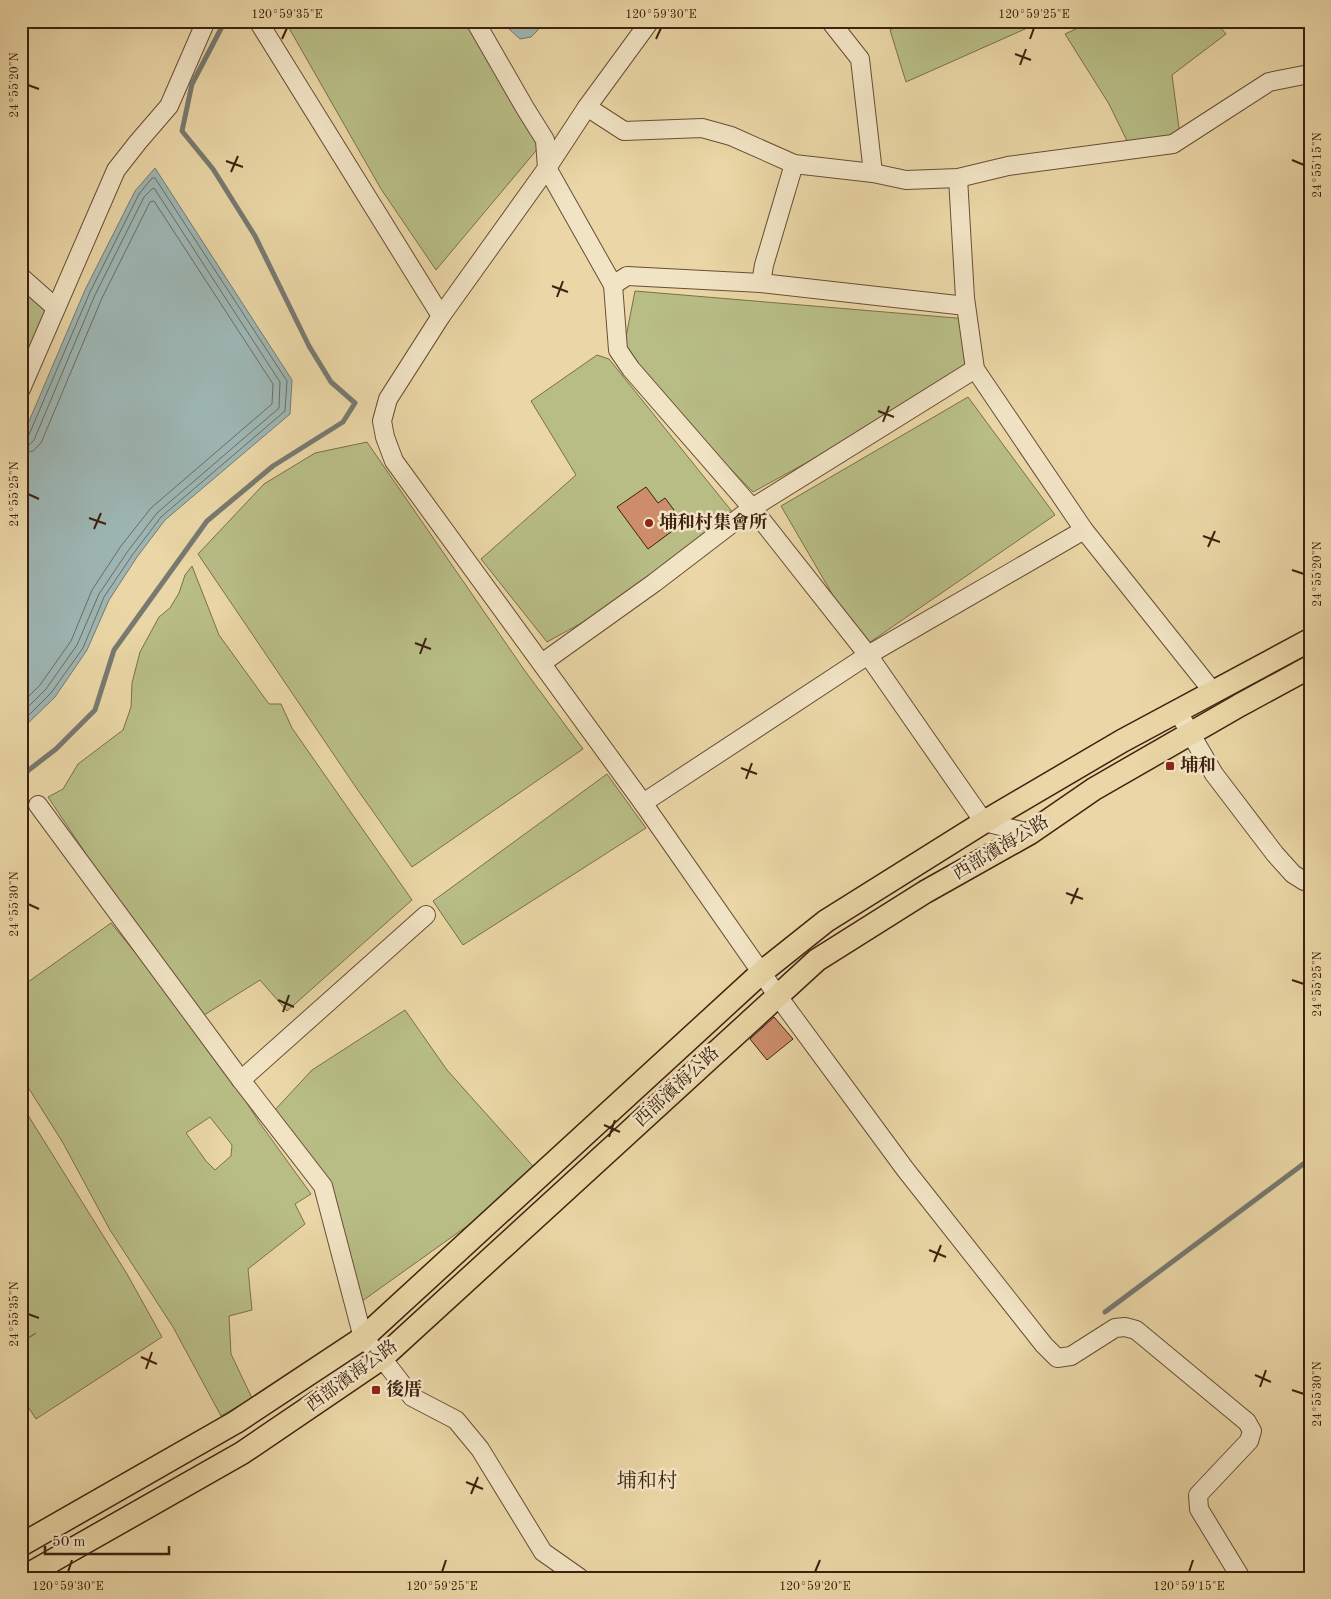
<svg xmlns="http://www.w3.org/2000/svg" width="1331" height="1599" font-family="'Old Standard TT','Noto Serif TC',serif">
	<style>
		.green { fill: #b8bd86; stroke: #7c6f4a; fill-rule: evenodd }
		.water { fill: #9db6b3; stroke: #777a71 }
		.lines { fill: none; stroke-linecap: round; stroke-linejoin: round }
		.shore { stroke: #6e6c61; stroke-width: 1 }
		.stream { stroke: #777a71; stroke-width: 5 }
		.building { fill: #cd8d6b; stroke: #3f210f }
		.minor-casing { stroke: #6a4e35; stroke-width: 20 }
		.major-casing { stroke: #3f210f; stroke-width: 25 }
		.minor { stroke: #f1e4c5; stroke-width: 18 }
		.major { stroke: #ead6a6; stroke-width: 22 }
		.ticks { fill: none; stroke: #3f210f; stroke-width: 2 }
		.poi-dot { fill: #8f2418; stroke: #f1e4c5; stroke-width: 2 }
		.labels { text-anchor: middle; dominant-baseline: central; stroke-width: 5; stroke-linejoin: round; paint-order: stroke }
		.poi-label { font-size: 18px; font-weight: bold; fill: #3f210f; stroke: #f1e4c5; text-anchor: start }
		.street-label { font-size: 18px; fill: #3f210f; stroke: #f1e4c5 }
		.quarter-label { font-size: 20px; fill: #3f210f; stroke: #f1e4c5 }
		.neatline { fill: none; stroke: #3f210f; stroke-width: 2 }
		.ticks-label { font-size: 12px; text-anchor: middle; fill: #3f210f }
	</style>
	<rect width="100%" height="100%" fill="#ead6a6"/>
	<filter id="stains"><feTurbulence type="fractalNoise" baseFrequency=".004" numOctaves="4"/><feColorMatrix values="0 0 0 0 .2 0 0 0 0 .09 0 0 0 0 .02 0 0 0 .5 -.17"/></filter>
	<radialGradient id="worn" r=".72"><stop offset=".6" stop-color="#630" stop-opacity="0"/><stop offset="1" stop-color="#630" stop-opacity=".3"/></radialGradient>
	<g class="green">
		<path d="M285,21H475L545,140L436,270L381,189Z"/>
		<path d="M904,21H1043L906,82L890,30Z"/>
		<path d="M1093,21H1215L1226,34L1172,75L1181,143L1133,153L1109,104L1065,34Z"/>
		<path d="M21,279L56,308L21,388Z"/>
		<path d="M635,291L968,319L965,376L753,492L622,357Z"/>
		<path d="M597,355L609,359L734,514L654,583L547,642L481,559L576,475L531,401Z"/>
		<path d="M968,397L1055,515L863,647L781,506Z"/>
		<path d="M367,442L525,671L583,749L412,867L355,786L198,554L264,484L315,453Z"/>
		<path d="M192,566L219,635L269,704H281L292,728L412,900L287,1011L260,980L201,1017L96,869L48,797L63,789L78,764L123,730L131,707L132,683L140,652L159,617L170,608L179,593L185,575Z"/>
		<path d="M607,774L646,828L463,945L433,901Z"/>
		<path d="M111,923L206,1039L259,1122L311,1194L295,1204L305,1224L248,1269L252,1310L229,1316L231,1354L252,1398L221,1416L173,1327L110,1230L63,1143L21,1076V987ZM210,1117L232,1145L231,1156L215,1170L206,1161L186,1133Z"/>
		<path d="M405,1010L447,1070L540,1174L358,1304L325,1178L273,1112L312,1070Z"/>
		<path d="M21,1104L127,1274L162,1337L36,1419L21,1396V1343L36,1333L21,1342Z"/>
	</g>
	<g class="water">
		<path d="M507,21H538V30L531,37L520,39L509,29Z"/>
		<path d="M155,168L292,380L290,414L165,520L137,557L109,600L87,650L55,697L21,730V440L85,290L135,191Z"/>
	</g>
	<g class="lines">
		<g class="shore">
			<path d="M21,440H25L28,437L90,292L139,194L152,178H155L287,381L285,411L161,517L133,554L104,597L83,648L51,693L21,723"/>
			<path d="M21,447L29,445L34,440L95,295L144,197L152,189L154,188L280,382L279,408L157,513L128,551L99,594L77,645L46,689L21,714"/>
			<path d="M21,454L33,451L41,443L102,298L150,202L154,201L273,384L272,404L151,508L121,546L92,590L71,641L40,685L21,704"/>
		</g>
		<g class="stream">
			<path d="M21,776L56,749L95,710L114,650L207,521L273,466L343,422L355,403L331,382L309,346L255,236L213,169L182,131L192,84L225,21"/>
			<path d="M1105,1312L1310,1159"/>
		</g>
	</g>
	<g class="building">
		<path d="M646,487L658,503L665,498L674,510L665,516L675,529L648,549L617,507Z"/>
		<path d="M774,1017L793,1039L767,1060L750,1039Z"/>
	</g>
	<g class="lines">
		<g class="minor-casing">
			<g id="minor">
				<path d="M258,21L441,316"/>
				<path d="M475,21L525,108L545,140L547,168L613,285L618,350L631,369L752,508L868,655L984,822L1030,833"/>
				<path d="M650,21L587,107L547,168L441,316L388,399L382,421L385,437L394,461L643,803L777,995L905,1169L1044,1345L1057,1358L1071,1356L1115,1328L1125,1327L1136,1330L1247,1422L1252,1431L1249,1441L1198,1495L1199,1509L1241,1578"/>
				<path d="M830,21L860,59L873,173"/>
				<path d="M587,107L624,131L702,128L731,136L794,164L873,173L906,180L958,178L1008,166L1173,144L1269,82L1304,75L1310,76"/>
				<path d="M958,178L965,298L975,369L1084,530L1214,693"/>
				<path d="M21,277L56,308"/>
				<path d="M761,283L764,265L794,164"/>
				<path d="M613,285L627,276L761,283L966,306"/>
				<path d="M21,389L116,170L138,142L169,106L206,21"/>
				<path d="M542,663L654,583L752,508L975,369"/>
				<path d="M1178,712L1214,774L1275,854L1293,874L1304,881L1310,879"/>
				<path d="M643,803L868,655L1084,530"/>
				<path d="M38,805L241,1080L323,1186L363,1338L382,1358L412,1397L456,1420L480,1449L543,1552L580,1578"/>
				<path d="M241,1080L426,915"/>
			</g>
		</g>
		<g class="major-casing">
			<g id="major">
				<path d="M21,1545L236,1422L363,1338L762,972L826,921L984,822L1122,741L1310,640"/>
				<path d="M22,1578L242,1453L382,1358L817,960L925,892L1030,833L1094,789L1240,705L1310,667"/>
			</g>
		</g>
		<use href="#minor" class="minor"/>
		<use href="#major" class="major"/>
	</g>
	<path class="ticks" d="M282,39L287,28M656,39L661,28M1030,39L1034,28M1015,54L1031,60M1020,65L1026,49M28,85L39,89M1292,160L1304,165M226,161L243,167M231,172L238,156M552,286L568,292M557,297L563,281M878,411L894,417M883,422L889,406M28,494L39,499M89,518L106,524M94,529L101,513M1203,536L1220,542M1208,547L1215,531M1292,570L1304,574M415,643L431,649M420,654L426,638M741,768L757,774M746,779L752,763M1066,893L1083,899M28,904L39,909M1071,904L1078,888M1292,980L1304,984M278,1000L294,1007M283,1012L289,995M604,1125L620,1132M609,1137L615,1120M929,1250L946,1257M934,1262L941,1245M28,1314L39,1318M141,1357L157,1364M146,1369L152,1352M1255,1375L1271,1382M1260,1387L1266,1370M1292,1390L1304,1394M466,1482L483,1489M471,1494L478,1477M68,1572L72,1560M442,1572L446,1560M815,1572L820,1560M1189,1572L1193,1560"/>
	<g class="poi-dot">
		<circle cx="649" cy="523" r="5"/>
		<rect x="1165" y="761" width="10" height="10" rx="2.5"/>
		<rect x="371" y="1385" width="10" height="10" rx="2.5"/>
	</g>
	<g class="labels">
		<g class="poi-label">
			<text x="659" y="523">埔和村集會所</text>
			<text x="1180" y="766">埔和</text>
			<text x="386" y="1390">後厝</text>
		</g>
		<g class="street-label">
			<text transform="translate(1001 848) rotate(-31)">西部濱海公路</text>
			<text transform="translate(677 1087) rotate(-43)">西部濱海公路</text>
			<text transform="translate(352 1376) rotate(-36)">西部濱海公路</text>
		</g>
		<g class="quarter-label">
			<text x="647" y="1482">埔和村</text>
		</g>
	</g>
	<rect width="1331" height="1599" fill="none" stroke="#ead6a6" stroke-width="55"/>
	<path d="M45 1546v8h124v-8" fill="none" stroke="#3f210f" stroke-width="2.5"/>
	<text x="52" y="1546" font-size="15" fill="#3f210f" stroke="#f1e4c5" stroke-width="4" paint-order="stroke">50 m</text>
	<rect x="28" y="28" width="1276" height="1544" class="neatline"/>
	<g class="ticks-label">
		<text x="287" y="18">120°59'35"E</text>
		<text x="661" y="18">120°59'30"E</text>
		<text x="1034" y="18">120°59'25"E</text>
		<text transform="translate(14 85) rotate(-90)" y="4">24°55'20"N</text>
		<text transform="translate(1317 165) rotate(-90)" y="4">24°55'15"N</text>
		<text transform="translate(14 494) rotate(-90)" y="4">24°55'25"N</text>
		<text transform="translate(1317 574) rotate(-90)" y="4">24°55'20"N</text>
		<text transform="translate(14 904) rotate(-90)" y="4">24°55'30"N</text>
		<text transform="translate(1317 984) rotate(-90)" y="4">24°55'25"N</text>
		<text transform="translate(14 1314) rotate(-90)" y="4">24°55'35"N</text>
		<text transform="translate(1317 1394) rotate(-90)" y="4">24°55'30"N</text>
		<text x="68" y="1590">120°59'30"E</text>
		<text x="442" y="1590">120°59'25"E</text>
		<text x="815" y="1590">120°59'20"E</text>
		<text x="1189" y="1590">120°59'15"E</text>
	</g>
	<rect width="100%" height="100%" filter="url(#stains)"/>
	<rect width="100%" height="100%" fill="url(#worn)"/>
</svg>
